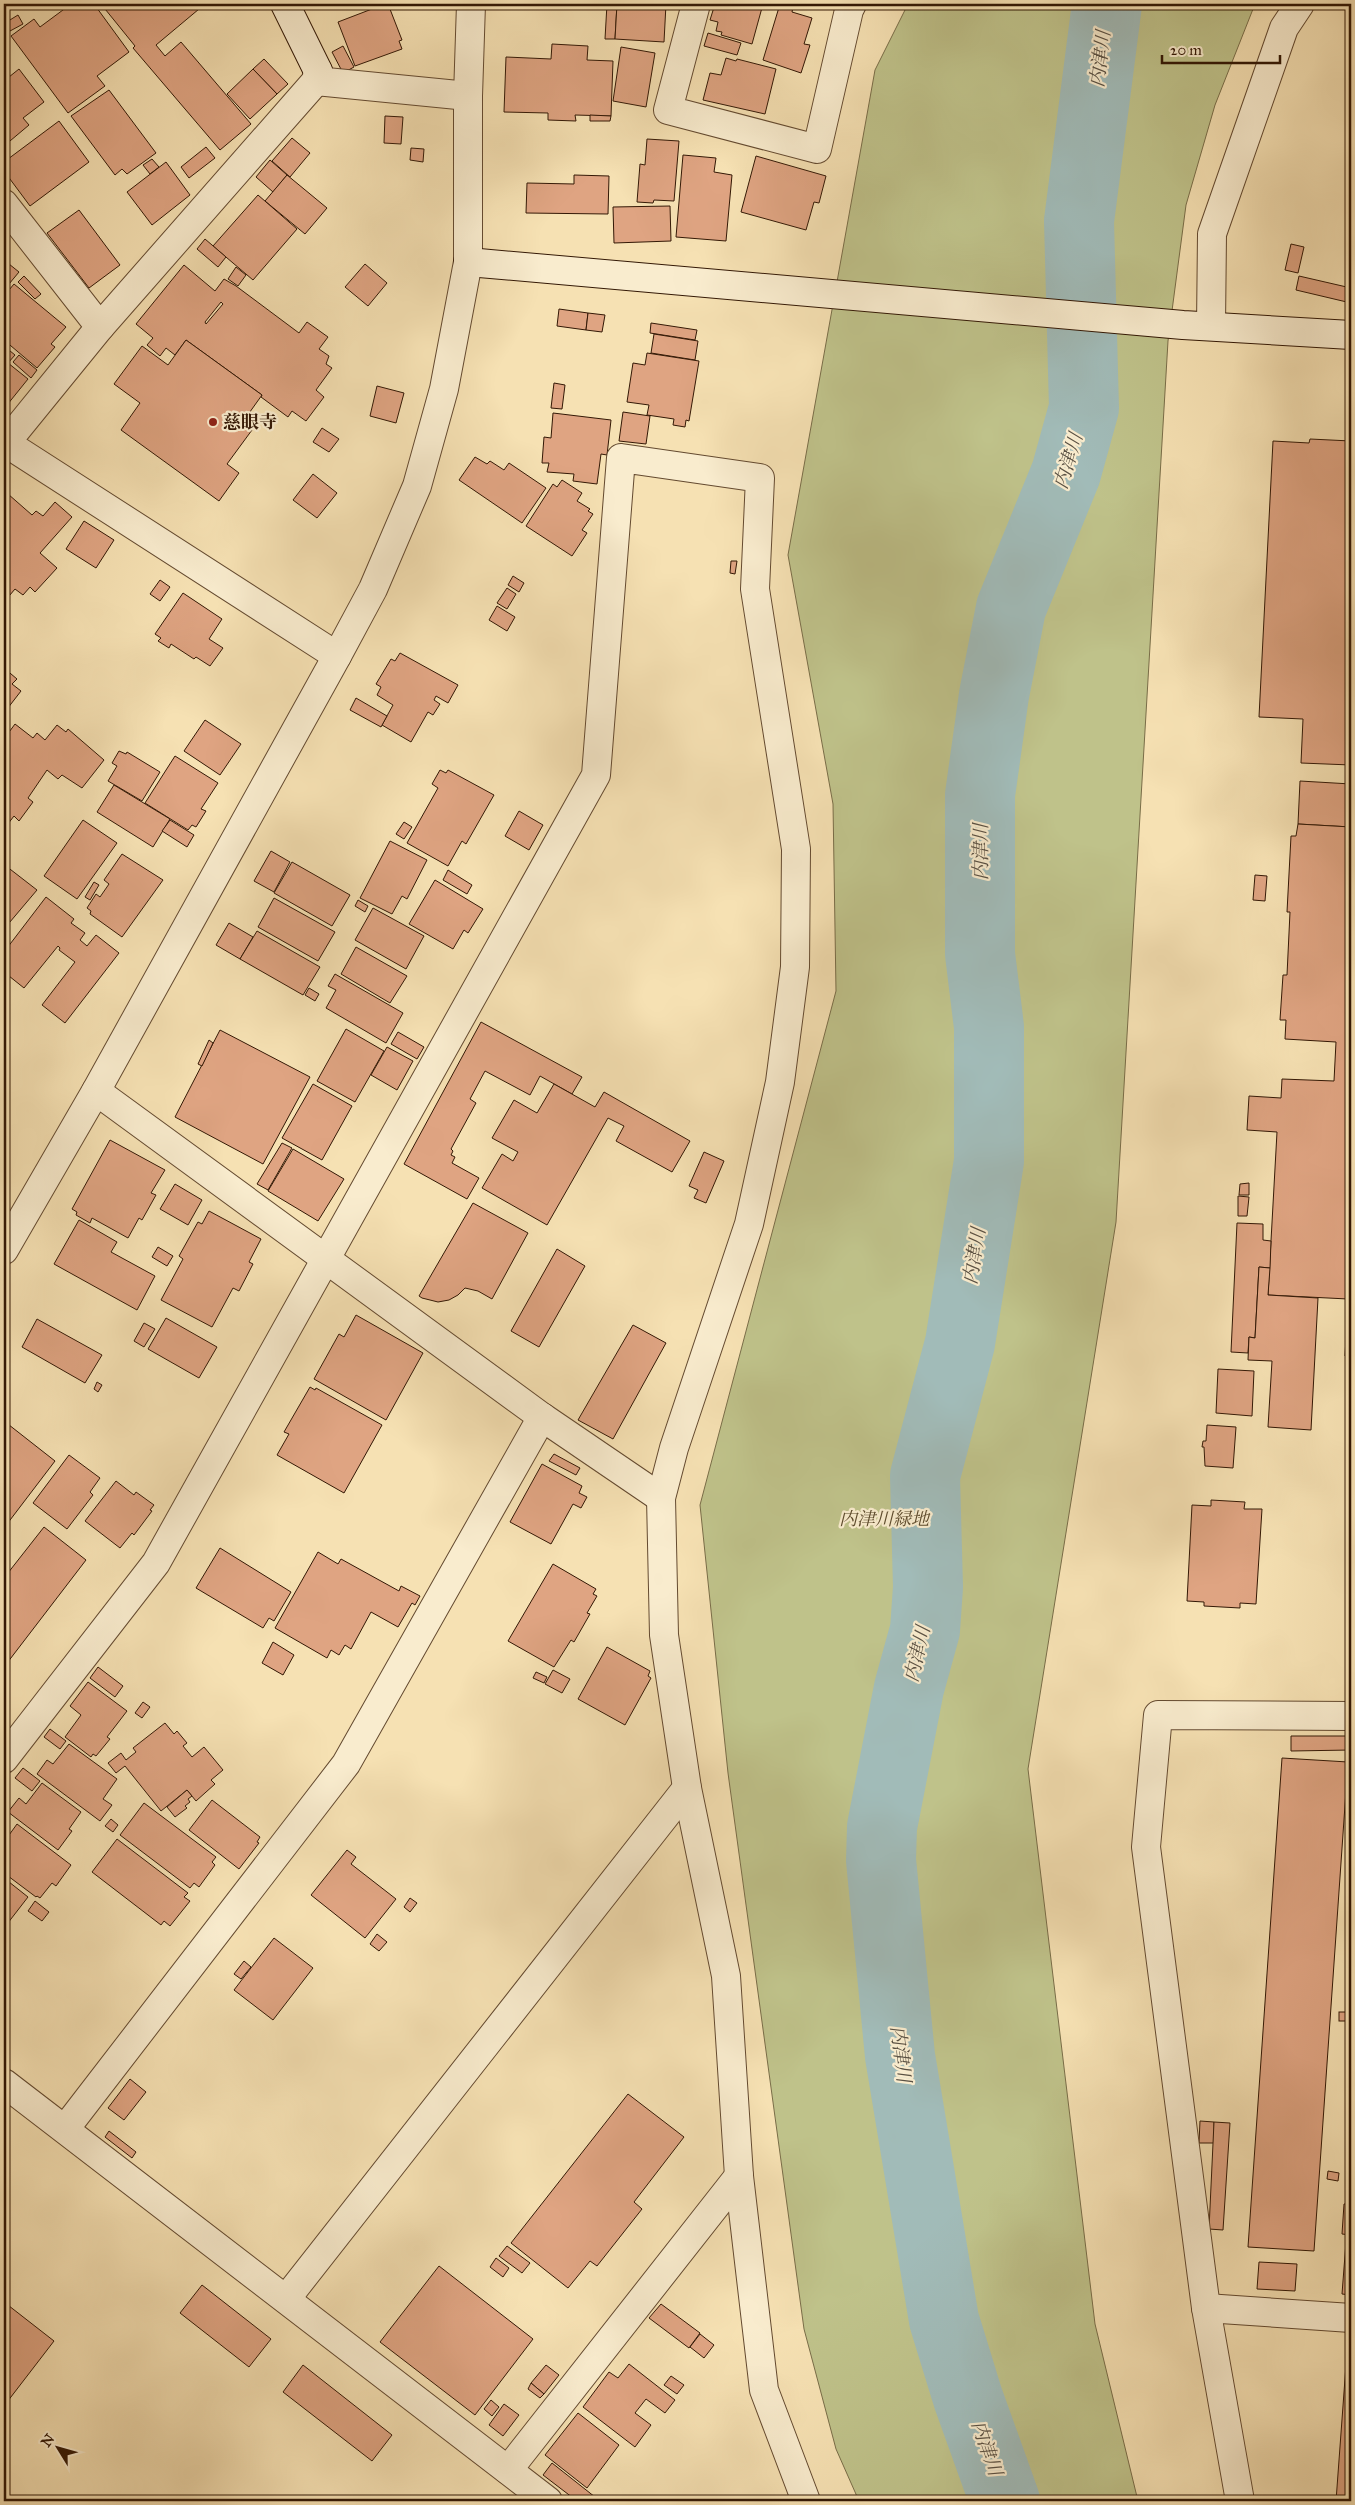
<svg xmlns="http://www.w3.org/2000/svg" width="1355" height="2505" font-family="'IM FELL Great Primer','Noto Serif JP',serif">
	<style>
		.green { fill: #bfc28a; stroke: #796d48 }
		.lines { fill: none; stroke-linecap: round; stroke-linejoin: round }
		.river { stroke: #a1bbb8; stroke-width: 70 }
		.building { fill: #dfa482; stroke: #331805; fill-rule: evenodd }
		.street-casing { stroke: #644a30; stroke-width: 30 }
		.secondary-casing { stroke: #331805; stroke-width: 30 }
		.street { stroke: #f9ecce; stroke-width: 28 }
		.secondary { stroke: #f9ecce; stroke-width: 28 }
		.poi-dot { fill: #8f2418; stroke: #f9ecce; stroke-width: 2 }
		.labels { text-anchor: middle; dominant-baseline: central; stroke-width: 4.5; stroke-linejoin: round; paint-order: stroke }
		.poi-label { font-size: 18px; font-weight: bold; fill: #331805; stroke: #f9ecce; text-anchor: start }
		.park-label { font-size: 18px; font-style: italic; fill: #5d4b2d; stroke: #f9ecce }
		.water-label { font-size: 19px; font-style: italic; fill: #5a5144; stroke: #f9ecce }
	</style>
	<rect width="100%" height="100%" fill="#f6e1b3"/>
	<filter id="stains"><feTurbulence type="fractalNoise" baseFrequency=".004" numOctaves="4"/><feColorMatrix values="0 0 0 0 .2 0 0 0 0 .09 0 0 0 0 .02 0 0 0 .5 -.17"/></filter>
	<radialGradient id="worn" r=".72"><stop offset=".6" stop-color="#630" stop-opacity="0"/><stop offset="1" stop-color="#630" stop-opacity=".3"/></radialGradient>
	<path class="green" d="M908,4H1255L1215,105L1186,205L1168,341L1116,1222L1028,1769L1095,2324L1138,2501H859L836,2449L804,2329L728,1773L700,1505L836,991L833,804L788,555L875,70Z"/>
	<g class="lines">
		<path class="river" d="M1005,2501L968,2398L944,2320L900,2056L881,1860L882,1827L909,1688L925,1630L928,1587L925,1476L960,1343L989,1161V1027L980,954V795L994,695L1011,608L1066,473L1084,408L1079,221L1107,4"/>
	</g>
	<g class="building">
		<path d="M71,4H94L129,52L97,76L105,86L68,113L11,36L34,19L40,27Z"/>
		<path d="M101,4H205L156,45L165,56L181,42L251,124L220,150L133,48L135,46Z"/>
		<path d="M385,4H388L402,40L399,41L402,49L355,66L338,22Z"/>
		<path d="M607,4H617L615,39H605Z"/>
		<path d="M617,4H666L664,42L615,39Z"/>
		<path d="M715,4H763L752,44L721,35L722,32L716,31L718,22L710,20Z"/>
		<path d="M780,4L793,7L792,12L812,18L804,44L810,45L801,73L763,60Z"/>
		<path d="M18,15L23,24L10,31L5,23Z"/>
		<path d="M708,33L741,43L737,55L704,46Z"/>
		<path d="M552,44L588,46L587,60L613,61L611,116L575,115L576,121L548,120V113L504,112L506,57L551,59Z"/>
		<path d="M343,46L354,67L343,73L332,52Z"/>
		<path d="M621,47L655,53L646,107L613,101Z"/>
		<path d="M726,58L736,61L737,59L776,69L765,114L703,100L710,73L721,75Z"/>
		<path d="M264,59L288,84L277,94L253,69Z"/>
		<path d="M19,69L44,102L23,118L29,125L4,146V81Z"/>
		<path d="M253,69L277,94L250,119L227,94Z"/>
		<path d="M109,90L156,153L127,174L122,169L115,175L71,116Z"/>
		<path d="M590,115L611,116L610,121H590Z"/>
		<path d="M385,116L403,117L401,144L384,143Z"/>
		<path d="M59,121L89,162L30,206L4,171V162Z"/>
		<path d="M292,138L310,153L290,177L272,161Z"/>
		<path d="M647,139L679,141L674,201L654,200L653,203L637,202L640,164L645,165Z"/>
		<path d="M206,147L215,158L189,178L181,167Z"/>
		<path d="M411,148L424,149L423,162L410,160Z"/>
		<path d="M683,155L716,158L714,172L732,175L726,241L676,237Z"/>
		<path d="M756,156L826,176L819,203L814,202L806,230L741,212Z"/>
		<path d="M152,159L159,167L150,174L143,165Z"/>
		<path d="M270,160L287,175L273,192L256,177Z"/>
		<path d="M166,162L190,195L152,225L127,192Z"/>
		<path d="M287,175L327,208L305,234L265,201Z"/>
		<path d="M574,175L609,176L608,214L526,213L527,183L574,184Z"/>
		<path d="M258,195L297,229L253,280L213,246Z"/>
		<path d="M670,206L671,241L614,243L613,207Z"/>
		<path d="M79,210L120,265L89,288L47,233Z"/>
		<path d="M205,239L226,257L218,267L197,249Z"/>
		<path d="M1291,244L1304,247L1298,273L1285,270Z"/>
		<path d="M4,260L19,272L4,290Z"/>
		<path d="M365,264L387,283L368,306L345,287Z"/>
		<path d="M184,265L215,291L224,279L236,286L299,333L307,322L328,337L319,349L329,356L326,364L332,368L316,390L324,397L306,421L292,411L288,417L261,397L262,395L186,340L175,355L166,348L160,356L147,345L153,338L136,324ZM221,302L223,304L206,324L205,322Z"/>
		<path d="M236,267L246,275L238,286L228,279Z"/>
		<path d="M24,276L41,294L35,299L18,282Z"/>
		<path d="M1299,276L1351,288V303L1296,290Z"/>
		<path d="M14,284L66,327L51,344L55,347L37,368L4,340V296Z"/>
		<path d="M559,309L588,313L586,330L557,326Z"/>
		<path d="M588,313L605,315L602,332L586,330Z"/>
		<path d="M651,323L697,330L695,340L650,333Z"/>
		<path d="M654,334L698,341L695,360L651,353Z"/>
		<path d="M186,340L262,395L242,423L252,430L227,464L239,473L219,501L121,430L140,403L114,384L142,346L168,365Z"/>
		<path d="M4,346L15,355L8,363L28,379L7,405L4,402Z"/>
		<path d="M647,353L699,361L689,421L686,420L685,427L673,425L674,419L647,415L649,405L627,402L633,363L645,365Z"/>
		<path d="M19,355L37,370L31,378L13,362Z"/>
		<path d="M554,383L565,385L562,409L551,408Z"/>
		<path d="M377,386L404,393L396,423L370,416Z"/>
		<path d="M623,412L650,416L646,444L619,441Z"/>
		<path d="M553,413L611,420L607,455L601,454L597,484L573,481L574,474L547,472L549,463H542L544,437L551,438Z"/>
		<path d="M322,428L339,439L329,452L313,442Z"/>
		<path d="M1310,439L1351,441V765L1301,763L1303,719L1259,717L1273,441L1309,443Z"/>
		<path d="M475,457L487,464L490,461L504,470L509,463L546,488L522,523L459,480Z"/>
		<path d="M313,474L337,493L317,518L293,500Z"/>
		<path d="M562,480L582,493L577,501L590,509L588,511L593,514L582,530L587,533L572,556L526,526L553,484L557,487Z"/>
		<path d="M8,494L32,515L36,511L43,516L55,502L72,517L40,553L57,568L35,592L30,587L23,595L15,589L4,602V500Z"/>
		<path d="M84,521L114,540L96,568L66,549Z"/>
		<path d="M731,561H737L735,574L730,573Z"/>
		<path d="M513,576L524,583L519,592L508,585Z"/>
		<path d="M160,580L170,587L160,601L150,594Z"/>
		<path d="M507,588L516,594L507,609L497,603Z"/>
		<path d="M183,593L222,619L209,639L223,648L210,666L196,657L194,659L171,644L169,648L158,641L161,638L155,634Z"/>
		<path d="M497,606L515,617L507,631L489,620Z"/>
		<path d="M400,653L458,685L448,703L436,696L434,700L440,704L433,715L428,712L411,742L382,725L393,705L377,695L381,687L376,684L391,659L395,661Z"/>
		<path d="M4,668L17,679L12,684L21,691L4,713Z"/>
		<path d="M356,698L387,716L381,727L350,710Z"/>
		<path d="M205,720L241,744L220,775L184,751Z"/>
		<path d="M15,724L33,738L37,733L45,740L57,725L66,732L68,729L104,760L82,788L62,775L58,779L47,770L28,798L33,802L19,821L14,816L4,829V739Z"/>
		<path d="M119,751L126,754L127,752L160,772L142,801L108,781L117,766L112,763Z"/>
		<path d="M175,756L218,783L201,809L206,811L196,827L192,825L188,830L145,803Z"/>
		<path d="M440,770L446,773L448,770L494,795L466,844L462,841L448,866L407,843L438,788L432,784Z"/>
		<path d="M1300,781L1351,784V827L1298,824Z"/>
		<path d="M114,785L170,819L153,847L97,812Z"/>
		<path d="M519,811L543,825L529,850L505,836Z"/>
		<path d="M83,820L117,843L77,899L44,876Z"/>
		<path d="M170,820L194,835L187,847L162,831Z"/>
		<path d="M404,822L412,827L404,839L396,834Z"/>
		<path d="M1298,824L1351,827V1356H1345L1348,1299L1268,1295L1277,1132L1247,1130L1249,1096L1281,1098L1282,1079L1334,1081L1336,1042L1285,1039L1286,1020H1280L1283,975H1287L1290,912H1287L1291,836H1296Z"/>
		<path d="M390,841L427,860L407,899L402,896L392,914L360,898Z"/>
		<path d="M271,851L290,862L274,892L254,881Z"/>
		<path d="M122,854L163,880L122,937L90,914L91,911L87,908L96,894L100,897L109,884L104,880Z"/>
		<path d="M292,862L350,895L332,926L274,893Z"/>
		<path d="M6,866L37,890L4,929V868Z"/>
		<path d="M448,870L472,885L467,894L443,880Z"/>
		<path d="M1255,875L1267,876L1265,901L1253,900Z"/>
		<path d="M435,880L483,909L468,933L464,930L453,949L409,924Z"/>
		<path d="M94,882L99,885L90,900L85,897Z"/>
		<path d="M46,897L74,919L71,923L85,933L80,940L87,946L96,935L119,953L65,1023L42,1005L75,962L59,950L60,948L58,946L24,988L4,972V952Z"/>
		<path d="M274,898L335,932L318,961L258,927Z"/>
		<path d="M358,900L368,906L365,912L355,906Z"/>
		<path d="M373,908L424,936L406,969L355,940Z"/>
		<path d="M229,923L253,937L240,959L216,945Z"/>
		<path d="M257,931L320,967L303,995L240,959Z"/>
		<path d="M356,947L407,976L390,1003L341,974Z"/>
		<path d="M335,974L403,1013L386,1043L326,1008L336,990L328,986Z"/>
		<path d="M309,988L319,994L315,1001L305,995Z"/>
		<path d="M481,1022L582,1077L572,1094L540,1076L530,1095L485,1071L470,1099L476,1103L451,1149L453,1151L451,1155L455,1157L452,1163L479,1178L467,1199L404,1164Z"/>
		<path d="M346,1029L384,1051L355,1102L317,1081Z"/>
		<path d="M220,1030L310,1077L263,1164L175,1117Z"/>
		<path d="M398,1032L424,1047L417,1059L391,1044Z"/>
		<path d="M209,1040L213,1043L202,1066L198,1064Z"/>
		<path d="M387,1047L413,1061L397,1090L371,1075Z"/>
		<path d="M313,1084L352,1106L322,1160L282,1138Z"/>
		<path d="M554,1084L595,1107L604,1092L690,1141L672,1172L616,1141L624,1126L608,1118L547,1225L482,1188L502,1154L513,1161L518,1152L492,1138L514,1100L537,1113Z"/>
		<path d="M110,1140L165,1170L151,1193L156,1195L142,1220L139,1218L128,1238L92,1218L90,1223L76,1215L77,1212L72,1209Z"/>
		<path d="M282,1143L292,1148L268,1190L257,1184Z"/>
		<path d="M293,1149L344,1179L318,1221L268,1191Z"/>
		<path d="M704,1152L724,1161L706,1203L694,1198L698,1190L689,1186Z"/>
		<path d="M1249,1183V1195H1239L1240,1184Z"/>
		<path d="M175,1184L202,1200L188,1225L160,1209Z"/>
		<path d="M1238,1196L1249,1197L1247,1216H1238Z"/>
		<path d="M473,1203L528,1233L492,1299L478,1291L465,1288L458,1295L449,1300L438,1302L422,1298L419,1296Z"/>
		<path d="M209,1211L261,1239L249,1262L253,1264L239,1291L233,1288L212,1327L161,1300L183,1259L179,1256L198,1222L202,1224Z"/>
		<path d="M79,1220L117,1242L111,1252L155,1276L137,1310L54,1264Z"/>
		<path d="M1237,1223L1263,1224V1240L1271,1241L1270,1268L1259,1267L1255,1338L1249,1337L1248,1353L1231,1352Z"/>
		<path d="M158,1247L173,1256L167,1266L152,1257Z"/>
		<path d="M557,1249L585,1266L539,1347L511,1331Z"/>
		<path d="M1259,1267L1270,1268L1268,1295L1318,1298L1311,1430L1268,1427L1272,1361L1248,1360L1249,1337L1255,1338Z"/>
		<path d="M356,1315L423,1353L386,1420L314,1379L339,1334L344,1337Z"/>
		<path d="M166,1318L217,1347L199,1378L148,1349Z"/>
		<path d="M37,1319L102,1355L85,1383L22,1347Z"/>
		<path d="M144,1323L155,1329L144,1347L134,1341Z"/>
		<path d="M633,1325L666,1343L613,1439L578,1420Z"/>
		<path d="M1218,1369L1254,1371L1252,1416L1216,1413Z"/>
		<path d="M97,1382L102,1385L98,1392L94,1389Z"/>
		<path d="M310,1387L315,1390L316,1388L382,1425L344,1493L277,1455L289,1434L284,1432Z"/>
		<path d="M4,1421L55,1461L4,1528Z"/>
		<path d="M1207,1425L1236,1427L1233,1468L1205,1466L1204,1447H1202L1203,1441H1206Z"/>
		<path d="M554,1454L580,1468L576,1475L549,1461Z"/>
		<path d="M69,1455L100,1478L90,1492L93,1495L67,1529L33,1503Z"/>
		<path d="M542,1464L582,1486L579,1493L587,1497L581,1508L573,1504L551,1544L510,1522Z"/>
		<path d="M116,1481L134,1495L136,1492L154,1505L150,1510L152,1511L134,1535L132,1533L120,1548L85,1521Z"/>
		<path d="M1211,1500L1245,1502L1244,1509H1262L1256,1604L1240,1603V1608L1204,1606V1602L1187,1601L1192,1505L1211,1506Z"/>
		<path d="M44,1527L86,1560L4,1667V1578Z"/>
		<path d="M220,1548L291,1592L274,1621L269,1618L263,1628L196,1588Z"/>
		<path d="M318,1552L338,1564L341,1559L399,1591L401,1586L420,1596L415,1605L412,1603L398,1627L371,1612L351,1649L345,1645L339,1655L331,1650L327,1658L275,1628Z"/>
		<path d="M553,1564L596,1589L593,1594L597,1596L587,1613L590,1614L574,1642L571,1640L554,1667L508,1641Z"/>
		<path d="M273,1642L294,1655L283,1675L262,1663Z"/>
		<path d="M607,1647L650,1671L648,1676L651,1678L625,1725L578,1699Z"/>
		<path d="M98,1667L123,1686L115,1697L90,1678Z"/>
		<path d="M553,1670L570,1679L562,1693L545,1684Z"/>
		<path d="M536,1672L547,1677L544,1683L533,1678Z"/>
		<path d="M88,1682L127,1711L107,1737L110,1739L96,1756L93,1754L91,1757L65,1737L81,1715L70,1706Z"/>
		<path d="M143,1702L150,1707L142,1718L135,1713Z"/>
		<path d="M165,1723L174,1734L177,1731L187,1743L183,1746L192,1757L204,1747L223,1770L211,1780L215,1784L196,1801L187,1790L161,1811L125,1766L116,1773L108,1763L121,1753L126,1760L136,1752L133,1748Z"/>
		<path d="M50,1729L66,1741L60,1749L44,1737Z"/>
		<path d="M1291,1736H1351V1750L1291,1751Z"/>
		<path d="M69,1744L117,1779L103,1799L112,1805L100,1821L37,1774L47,1760L53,1764Z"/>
		<path d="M1282,1758L1348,1762L1314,2251L1248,2247Z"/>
		<path d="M23,1768L40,1781L32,1791L15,1778Z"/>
		<path d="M42,1783L81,1812L69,1829L72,1831L58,1850L8,1812L19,1798L26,1804Z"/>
		<path d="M187,1790L192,1796L188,1799L190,1802L185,1806L187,1808L175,1817L167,1807Z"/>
		<path d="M212,1800L260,1837L257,1842L259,1843L239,1869L189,1830Z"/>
		<path d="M144,1803L216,1857L212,1862L215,1865L199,1887L194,1883L190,1888L120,1835Z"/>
		<path d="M111,1819L118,1825L113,1832L105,1826Z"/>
		<path d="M17,1824L71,1865L56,1886L52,1883L40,1898L37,1896L36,1897L4,1873V1842Z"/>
		<path d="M117,1839L188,1893L184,1897L190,1901L170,1926L164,1921L161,1925L92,1872Z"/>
		<path d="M347,1850L356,1857L351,1864L396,1899L365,1938L311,1895Z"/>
		<path d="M4,1878L28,1897L4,1928Z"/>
		<path d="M410,1898L417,1903L410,1912L404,1907Z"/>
		<path d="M35,1901L49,1912L42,1921L28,1911Z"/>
		<path d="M377,1934L387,1942L379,1951L370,1944Z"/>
		<path d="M274,1938L313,1968L273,2020L234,1990Z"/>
		<path d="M244,1961L251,1967L241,1979L234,1974Z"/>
		<rect x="1339" y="2012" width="12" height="9"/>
		<path d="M130,2079L146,2092L124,2120L108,2108Z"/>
		<path d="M628,2094L684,2137L634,2202L642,2209L597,2266L590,2261L568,2288L511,2243Z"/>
		<path d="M1200,2121L1214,2122V2143H1199Z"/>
		<path d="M1214,2122L1230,2123L1223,2230L1209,2229Z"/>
		<path d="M109,2131L136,2152L132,2158L105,2137Z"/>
		<path d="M1328,2171L1339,2173L1338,2181L1327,2179Z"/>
		<path d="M1348,2173H1351V2203L1346,2202Z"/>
		<path d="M1344,2204H1351V2235L1342,2234Z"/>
		<path d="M1346,2242H1351V2295L1342,2294Z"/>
		<path d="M507,2246L530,2263L522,2273L499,2256Z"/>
		<path d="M496,2258L509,2268L503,2277L490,2267Z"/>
		<path d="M1259,2262L1297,2264L1295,2291L1257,2289Z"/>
		<path d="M439,2266L533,2339L475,2415L380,2342Z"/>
		<path d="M202,2285L271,2339L249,2367L180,2313Z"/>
		<path d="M4,2302L54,2341L4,2406Z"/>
		<path d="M661,2304L700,2333L689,2348L649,2318Z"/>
		<path d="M700,2334L714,2345L704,2358L690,2347Z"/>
		<path d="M629,2364L675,2400L665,2413L646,2399L635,2413L651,2425L635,2447L583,2407L609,2372L618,2378Z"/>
		<path d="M303,2365L392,2435L372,2461L283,2392Z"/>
		<path d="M546,2365L559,2375L544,2394L531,2383Z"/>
		<path d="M1346,2365L1351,2366V2501H1336Z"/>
		<path d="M671,2376L684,2385L677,2394L664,2385Z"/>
		<path d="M531,2383L544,2394L540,2398L528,2389Z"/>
		<path d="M491,2400L499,2407L492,2416L484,2409Z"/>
		<path d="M504,2404L519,2415L503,2436L489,2425Z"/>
		<path d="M578,2413L619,2445L587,2488L545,2455Z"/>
		<path d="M552,2463L595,2497L592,2501H577L543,2475Z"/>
	</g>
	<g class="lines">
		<g class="street-casing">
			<g id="street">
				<path d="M696,4L668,110L817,149L849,10L852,4"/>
				<path d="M316,81L468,96"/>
				<path d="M4,204L100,327"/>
				<path d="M1211,326L1212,234L1284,28L1300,4"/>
				<path d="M6,443L337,656"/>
				<path d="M4,445L100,327L316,81L318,71"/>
				<path d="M96,1091L542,1417L661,1498"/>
				<path d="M4,1250L96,1091L337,656L373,589L417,486L444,389L468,262V96L471,4"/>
				<path d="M4,1759L156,1563L596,775L621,458L760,478L755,589L796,849L795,967L780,1082L749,1224L674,1448L661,1498L664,1635L687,1788L726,1976L739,2176L764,2390L806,2501"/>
				<path d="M4,2083L548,2501"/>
				<path d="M65,2129L346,1764L542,1417"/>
				<path d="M286,2299L687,1788"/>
				<path d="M1206,2308L1351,2318"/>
				<path d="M508,2470L739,2176"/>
				<path d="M1240,2501L1206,2308L1146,1847L1158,1715L1351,1716"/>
			</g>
		</g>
		<g class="secondary-casing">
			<g id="secondary">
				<path d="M285,4L318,71"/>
				<path d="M468,262L1183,325L1351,335"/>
			</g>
		</g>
		<use href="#street" class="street"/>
		<use href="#secondary" class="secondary"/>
	</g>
	<circle class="poi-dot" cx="213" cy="422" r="5"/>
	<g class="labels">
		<g class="poi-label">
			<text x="223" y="422">慈眼寺</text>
		</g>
		<g class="park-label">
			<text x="884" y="1519">内津川緑地</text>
		</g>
		<g class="water-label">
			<text transform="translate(1100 59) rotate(-83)">内津川</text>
			<text transform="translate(1068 461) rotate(-73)">内津川</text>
			<text transform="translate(980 852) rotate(-90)">内津川</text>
			<text transform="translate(974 1256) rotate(-81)">内津川</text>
			<text transform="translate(917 1654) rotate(-77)">内津川</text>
			<text transform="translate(901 2054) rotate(83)">内津川</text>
			<text transform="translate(987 2448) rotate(71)">内津川</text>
		</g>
	</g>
	<rect width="1355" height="2505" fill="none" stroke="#f6e1b3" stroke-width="20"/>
	<rect x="5" y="5" width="1345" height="2495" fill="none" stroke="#331805" stroke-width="2.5"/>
	<rect x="10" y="10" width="1335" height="2485" fill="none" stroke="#331805"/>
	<g transform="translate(58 2448) rotate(307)" stroke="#f9ecce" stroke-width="4" paint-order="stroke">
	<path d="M0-4L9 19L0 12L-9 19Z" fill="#331805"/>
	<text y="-8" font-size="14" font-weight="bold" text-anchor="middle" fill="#331805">N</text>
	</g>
	<path d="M1162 55v8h118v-8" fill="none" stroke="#331805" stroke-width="2.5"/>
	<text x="1170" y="55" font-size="15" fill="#331805" stroke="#f9ecce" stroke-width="4" paint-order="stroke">20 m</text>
	<rect width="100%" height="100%" filter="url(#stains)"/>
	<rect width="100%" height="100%" fill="url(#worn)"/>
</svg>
